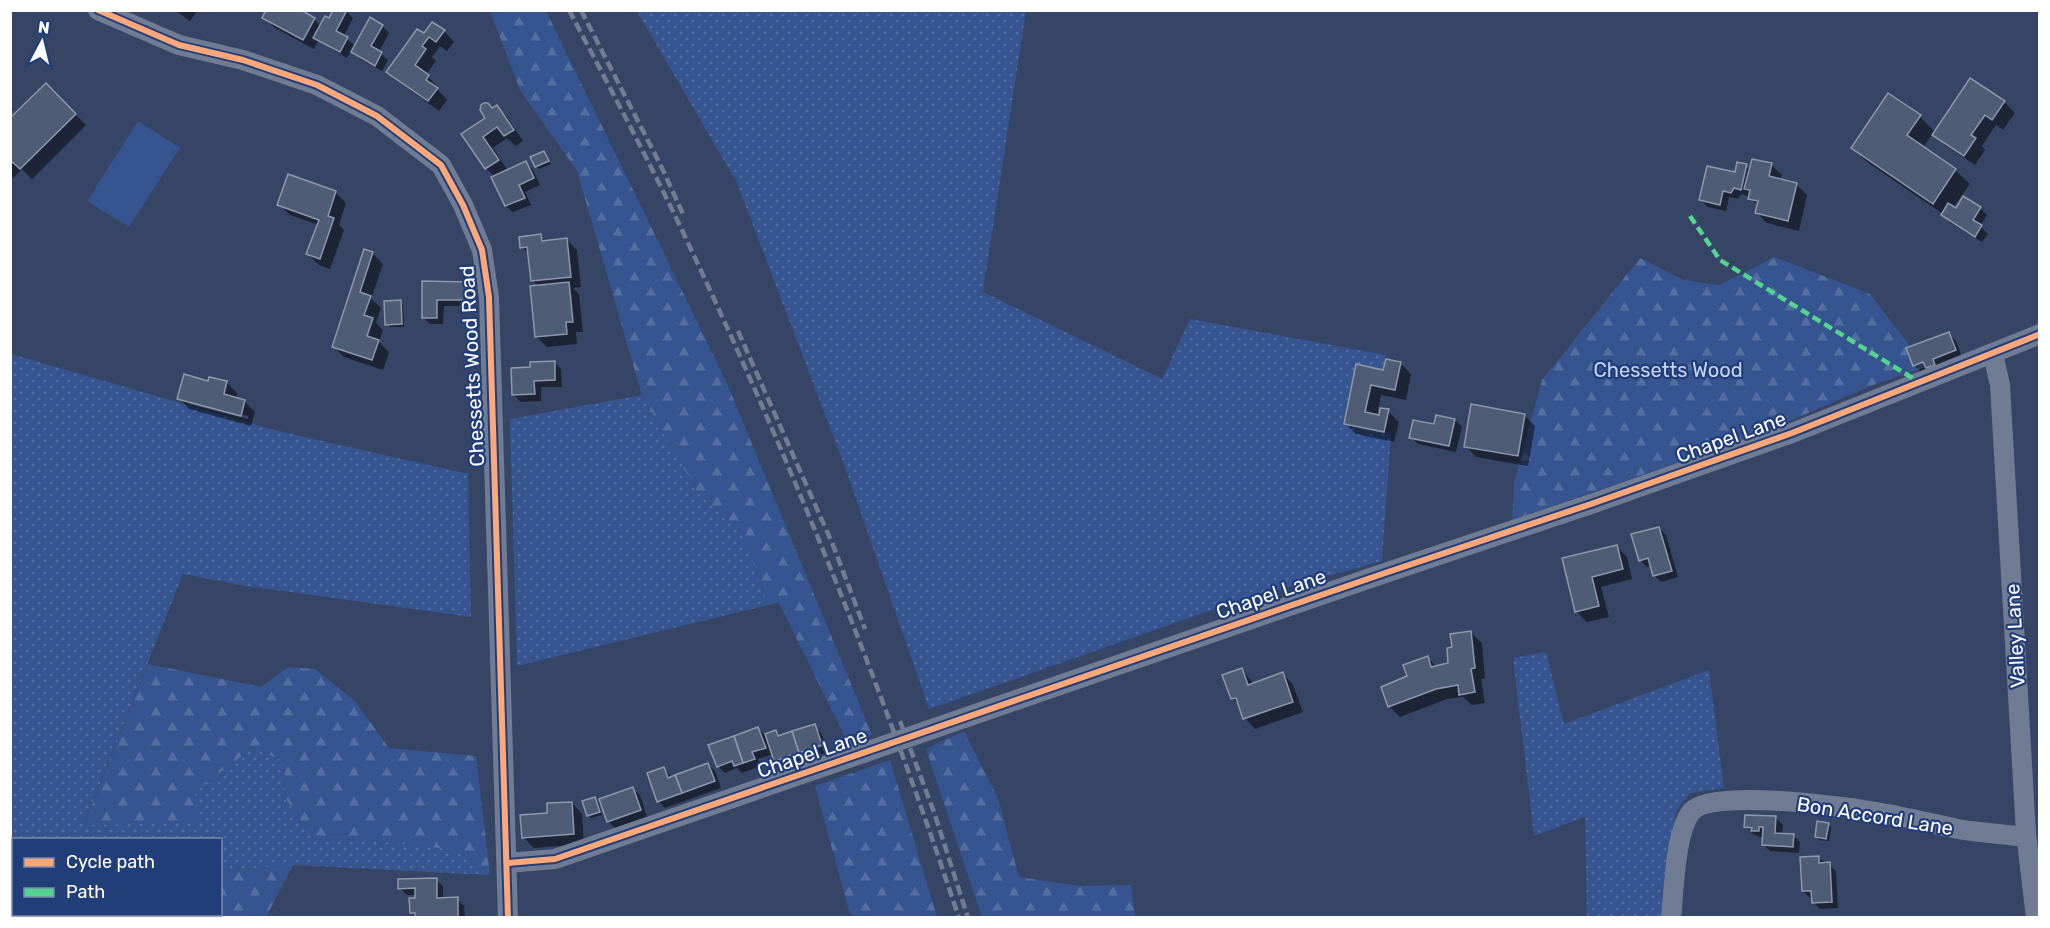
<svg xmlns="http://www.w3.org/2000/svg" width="2050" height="928" font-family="Rubik,sans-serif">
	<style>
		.grass { fill: url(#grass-dots) }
		.forest { fill: url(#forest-firs) }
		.pitch { fill: #355490 }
		.shadow { fill: #0007; fill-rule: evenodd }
		.building { fill: #4f5c76; stroke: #8d98ab; stroke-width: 1.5 }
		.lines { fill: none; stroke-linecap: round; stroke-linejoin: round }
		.minor { stroke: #707c94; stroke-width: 20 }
		.rail { stroke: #727d94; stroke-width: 4.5; stroke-dasharray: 10 4.5; stroke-linecap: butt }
		.minor-bridge { stroke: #707c94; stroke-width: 20 }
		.quiet { stroke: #53d58f; stroke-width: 4.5; stroke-dasharray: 9 4.5; stroke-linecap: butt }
		.cycleway-casing { stroke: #223e79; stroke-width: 10 }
		.cycleway { stroke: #fea87a; stroke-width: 6 }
		.labels { text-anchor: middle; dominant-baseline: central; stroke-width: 4.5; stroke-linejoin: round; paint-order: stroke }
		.street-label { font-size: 20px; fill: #fff; stroke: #223e79 }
		.park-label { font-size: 20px; fill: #c6d6f4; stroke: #223e79 }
	</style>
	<defs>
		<pattern id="grass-dots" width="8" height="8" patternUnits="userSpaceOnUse" patternTransform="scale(1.5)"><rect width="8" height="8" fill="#355490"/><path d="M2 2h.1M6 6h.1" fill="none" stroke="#536ea1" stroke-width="1.8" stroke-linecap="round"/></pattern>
		<pattern id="forest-firs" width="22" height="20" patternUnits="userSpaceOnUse" patternTransform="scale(1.5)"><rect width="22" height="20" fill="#355490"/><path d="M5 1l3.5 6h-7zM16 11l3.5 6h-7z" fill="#536ea1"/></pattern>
	</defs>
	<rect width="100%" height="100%" fill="#364565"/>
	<g class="grass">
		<path d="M637,11H1026L983,292L1162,379L1190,319L1386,355L1383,370L1356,364L1344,423L1391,434L1382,561L1238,601L929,709L846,470L737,183Z"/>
		<path d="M11,354L274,430L468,474L471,617L246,586L183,574L84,824L195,792L252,748L284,761L285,798L314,839L367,840L457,850L490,875L293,865L221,871L220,840H14L13,848L11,846Z"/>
		<path d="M642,395L698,493L742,532L768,605L517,666L510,419Z"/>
		<path d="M1546,652L1564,724L1709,670L1724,788L1690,793L1676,811L1662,917H1587L1585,817L1534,836L1513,658Z"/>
	</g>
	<g class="forest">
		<path d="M490,11H546L726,381L872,735L850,747L779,603L768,605L742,532L698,493L642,395L577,171L520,90Z"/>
		<path d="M1775,257L1870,294L1926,367L1873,385L1757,435L1512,520L1514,483L1542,380L1640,258L1683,280L1719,285Z"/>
		<path d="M148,664L261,687L288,667L315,669L355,701L389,748L476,756L490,875L457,850L367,840L314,839L285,798L284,761L252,748L195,792L197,823L84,825Z"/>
		<path d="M964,731L998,798L1019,877L1080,886L1131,885L1135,917H982L926,749Z"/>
		<path d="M890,760L937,917H854L849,911L815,786Z"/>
		<path d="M293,865L266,917L101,918L98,915L220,914L221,871Z"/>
	</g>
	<path class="pitch" d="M138,121L180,148L129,227L87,201Z"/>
	<g class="shadow">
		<path d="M175,10H198L190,21Z"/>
		<path d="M268,10H302L301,12L314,19L321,27L345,10L353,18L344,36L356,47L371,20L382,26L389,33L379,52L388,60L382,71L360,59L351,51L347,58L318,41L314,49L275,28L264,18Z"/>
		<path d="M444,31L454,42L447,51L440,46L432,57L436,61L426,75L438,87L437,89L447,100L439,111L399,82L388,72L424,35Z"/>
		<path d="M46,85L86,125L32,179L22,169L10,181V120Z"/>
		<path d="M2004,102L2015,113L2003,130L1996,125L1982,146L1985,150L1975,165L1945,145L1933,133L1923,148L1955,170L1970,184L1953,208L1956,210L1963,198L1980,208L1987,215L1980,226L1988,234L1982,242L1949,222L1943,214L1867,162L1852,148L1920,117L1936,133Z"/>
		<path d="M496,107L507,117L523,141L516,146L507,138L493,148L508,171L526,163L533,170L540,185L525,192L531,205L513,212L506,206L495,177L486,168L463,135L487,118Z"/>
		<path d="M544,152L551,164L539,169L536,166Z"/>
		<path d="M1771,165L1782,175L1780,180L1796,184L1807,195L1799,231L1767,223L1756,212L1758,206L1750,197L1741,194L1738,199L1729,197L1726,211L1708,207L1701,200L1746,166L1750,170Z"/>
		<path d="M289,176L336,193L346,203L339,225L344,230L330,269L319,265L308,254L318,225L290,215L279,204Z"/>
		<path d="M540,236L546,242L566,239L577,250L581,287L573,288L579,294L583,332H576L577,344L547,347L537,337L538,286L533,281L530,255L522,247Z"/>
		<path d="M372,253L383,264L371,299L381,308L376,323L383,330L379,342L389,352L383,370L344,357L333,346Z"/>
		<path d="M424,283H467L474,290V306H444L443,324H430L423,317Z"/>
		<path d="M400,302L403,305L404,327H390L387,324Z"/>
		<path d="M1949,334L1956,341L1962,357L1921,372L1914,365Z"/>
		<path d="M554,362L561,369L562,387H541V401L521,402L514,395L532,369Z"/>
		<path d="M1401,364L1411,374L1406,400L1381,395L1377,416L1380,417L1388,411L1399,422L1394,442L1356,434L1345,423L1357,366L1385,372Z"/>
		<path d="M211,378L227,383L237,393L236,399L244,401L255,412L251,426L189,409L179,398L209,382ZM189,400L248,416V419L189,404Z"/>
		<path d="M1524,415L1535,426L1528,466L1476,457L1466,446Z"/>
		<path d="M1455,420L1462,427L1456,452L1418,444L1411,437Z"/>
		<path d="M1659,528L1666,535L1678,577L1661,582L1654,575L1652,565L1647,567L1640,560Z"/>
		<path d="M1616,546L1627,557L1632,579L1601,587L1609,617L1587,622L1576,611L1564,559Z"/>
		<path d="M1471,633L1482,643L1485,678L1481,679L1485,703L1472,705L1463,697L1447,699L1400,717L1389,706L1409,677L1428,658L1437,667L1450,665L1454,649Z"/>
		<path d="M1242,670L1254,684L1283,674L1293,685L1303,712L1255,729L1245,718L1241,707L1232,698Z"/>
		<path d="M814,726L821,733L825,743L777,758V762L825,746L828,752L782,767L776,760L773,754L758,759L761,766L742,773L737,768L725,773L718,766L758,729L765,735L776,732L781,737Z"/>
		<path d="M708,764L715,771L721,788L665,808L658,801L664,769L672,778Z"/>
		<path d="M633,789L640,795L647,817L615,828L608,821Z"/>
		<path d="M595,799L598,802L602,815L591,818L588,815Z"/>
		<path d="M572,803L582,814L584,844L534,848L523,837L549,814Z"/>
		<path d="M1776,818L1783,825L1782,834L1793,835L1800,842L1799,853L1770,851L1763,844L1764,838L1753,834L1746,827Z"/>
		<path d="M1828,824L1831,827L1829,841L1819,840L1816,836Z"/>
		<path d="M1818,857L1836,871L1838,908L1820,909L1813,902V897L1810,898L1803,891Z"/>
		<path d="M10,867L14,869V914H20L18,918H10Z"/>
		<path d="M436,880L443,886V899H457L464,906L465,918H416L411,912L416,895H407L400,888Z"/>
	</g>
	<g class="building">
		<path d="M266,10H301L315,18L303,40L262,18Z"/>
		<path d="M333,10H347L336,31L348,37L340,52L313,38L325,16L329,18Z"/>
		<path d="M370,17L383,25L371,46L382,52L375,66L351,52Z"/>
		<path d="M432,22L445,30L436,42L429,37L422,46L426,49L415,65L429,75L426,80L438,88L428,101L386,72L417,29L424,33Z"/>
		<path d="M1970,78L2005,101L1992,120L1985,115L1971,135L1976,138L1964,156L1932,135Z"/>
		<path d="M46,83L76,114L20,169L10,160V118Z"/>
		<path d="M1888,93L1921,115L1907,135L1956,169L1933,204L1851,148Z"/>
		<path d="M484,103H488L492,108L497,105L514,130L504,136L497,127L483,137L499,160L485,169L461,134L485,118L480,110L481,105Z"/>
		<path d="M544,151L549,161L535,167L530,157Z"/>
		<path d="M1752,159L1772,163L1769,176L1797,183L1788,221L1755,213L1758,201L1748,199L1750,190L1744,189Z"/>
		<path d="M526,161L534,178L519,185L525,198L505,206L491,177Z"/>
		<path d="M1737,162L1747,164L1741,190L1734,188L1731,193L1723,191L1720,205L1699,200L1707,166L1735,172Z"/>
		<path d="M288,174L336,191L328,216L334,218L320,259L306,254L319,220L277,205Z"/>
		<path d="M1963,196L1981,207L1973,220L1982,225L1975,237L1941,215L1948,203L1956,208Z"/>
		<path d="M541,234L542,241L567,238L571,277L531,281L527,247L520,248L519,237Z"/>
		<path d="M364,249L373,252L360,292L371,296L364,315L373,318L367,336L379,340L372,360L332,347Z"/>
		<path d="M422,281L468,282V300H437V318H422Z"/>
		<path d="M569,282L573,322H566L567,334L535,337L530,286Z"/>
		<path d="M401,300L402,324L385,325L384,301Z"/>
		<path d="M1949,332L1956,350L1933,359L1935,365L1926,368L1923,362L1913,366L1906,348Z"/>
		<path d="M1386,359L1401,362L1395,390L1371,385L1365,412L1379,415L1380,408L1389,409L1384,432L1344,424L1356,364L1383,370Z"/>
		<path d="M555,361V380L534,381L535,394L512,395L511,368L530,367V362Z"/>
		<path d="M184,374L208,381L209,377L227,381L224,394L245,400L241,416L177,399Z"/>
		<path d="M1471,404L1525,414L1518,456L1464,447Z"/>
		<path d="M1436,415L1455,419L1449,446L1409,438L1413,420L1434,424Z"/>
		<path d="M1659,527L1672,571L1653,576L1648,558L1639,561L1631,534Z"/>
		<path d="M1617,545L1623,569L1592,577L1599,606L1575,612L1562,558Z"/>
		<path d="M1471,631L1475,668L1471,669L1475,692L1459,695L1458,685L1436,689L1388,707L1381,687L1407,676L1403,665L1428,656L1431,667L1448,663L1447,648L1452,647L1450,634Z"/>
		<path d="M1242,668L1248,685L1283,672L1293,702L1243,719L1236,698L1231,699L1222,675Z"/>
		<path d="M815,724L822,745L799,753L792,731Z"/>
		<path d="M758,727L766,748L752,752L755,759L743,763L734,736Z"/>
		<path d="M776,730L778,736L792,731L799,753L774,761L765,734Z"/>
		<path d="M734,736L743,763L734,766L732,761L717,767L708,745Z"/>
		<path d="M708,763L715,781L682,793L675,775Z"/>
		<path d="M664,767L668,778L675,775L682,793L657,802L647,773Z"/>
		<path d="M633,787L641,810L607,822L599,799Z"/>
		<path d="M595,797L600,812L587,816L582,801Z"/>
		<path d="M572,802L574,834L522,838L520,815L547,813V803Z"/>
		<path d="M1745,815L1776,816L1775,833L1794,834L1793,847L1762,845L1763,827H1759V831H1751L1752,828L1744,827Z"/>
		<path d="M1817,821L1829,823L1826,839L1815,837Z"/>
		<path d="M1819,856V863L1830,862L1832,902L1812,903L1811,891H1802L1800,857Z"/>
		<path d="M437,878V898L458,897V918H415V913H410L409,898H415V888L398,889V879Z"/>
	</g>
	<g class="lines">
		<g class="minor">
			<path d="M98,10L179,45L243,60L317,85L377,116L441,165L463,205L482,250L489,297L508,918"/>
			<path d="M1993,354L2000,385L2026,833L2036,918"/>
			<path d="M935,728L1388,572L1594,503L1792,433L2040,334"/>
			<path d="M507,863L555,859L863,753"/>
			<path d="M1671,918C1674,891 1675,830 1692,811C1713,788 1850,807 1882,813C1907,817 1933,824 1958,829C1981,833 2004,834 2026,837"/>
		</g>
		<g class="rail">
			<path d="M569,10C610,88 652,166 689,245C792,464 883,688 959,918"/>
			<path d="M581,10L662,168L683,214"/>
			<path d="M738,331L833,545L865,629"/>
			<path d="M900,721L935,815L968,918"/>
		</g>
		<path class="minor-bridge" d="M863,753L935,728"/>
		<path class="quiet" d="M1690,216L1720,260L1919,382"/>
		<g class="cycleway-casing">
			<g id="cycleway">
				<path d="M98,10L179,45L243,60L317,85L377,116L441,165L463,205L482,250L489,297L508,918"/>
				<path d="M507,863L555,859L1388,572L1594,503L1792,433L2040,334"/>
			</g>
		</g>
		<use href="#cycleway" class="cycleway"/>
	</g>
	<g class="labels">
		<g class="street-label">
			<text transform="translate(472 366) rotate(-93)">Chessetts Wood Road</text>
			<text transform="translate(1731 437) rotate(-20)">Chapel Lane</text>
			<text transform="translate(1271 594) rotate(-19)">Chapel Lane</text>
			<text transform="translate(2015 636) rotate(-93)">Valley Lane</text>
			<text transform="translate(812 753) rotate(-19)">Chapel Lane</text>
			<text transform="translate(1875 816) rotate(9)">Bon Accord Lane</text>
		</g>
		<g class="park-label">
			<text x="1668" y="370">Chessetts Wood</text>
		</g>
	</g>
	<rect width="2050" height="928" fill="none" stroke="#ffffff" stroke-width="24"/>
	<rect x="12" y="838" width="210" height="78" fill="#223e79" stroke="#7a8baf" stroke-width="1.5"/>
	<rect x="24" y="858" width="30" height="9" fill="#fea87a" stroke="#7a8baf" stroke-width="1.5"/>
	<text x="66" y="868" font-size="18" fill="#ffffff">Cycle path</text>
	<rect x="24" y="888" width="30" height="9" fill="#53d58f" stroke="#7a8baf" stroke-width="1.5"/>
	<text x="66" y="898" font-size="18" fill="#ffffff">Path</text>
	<g transform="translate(42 42) rotate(7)" stroke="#223e79" stroke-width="4.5" paint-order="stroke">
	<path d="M0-4.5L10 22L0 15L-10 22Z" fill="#ffffff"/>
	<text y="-9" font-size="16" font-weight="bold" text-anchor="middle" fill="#ffffff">N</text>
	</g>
</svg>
